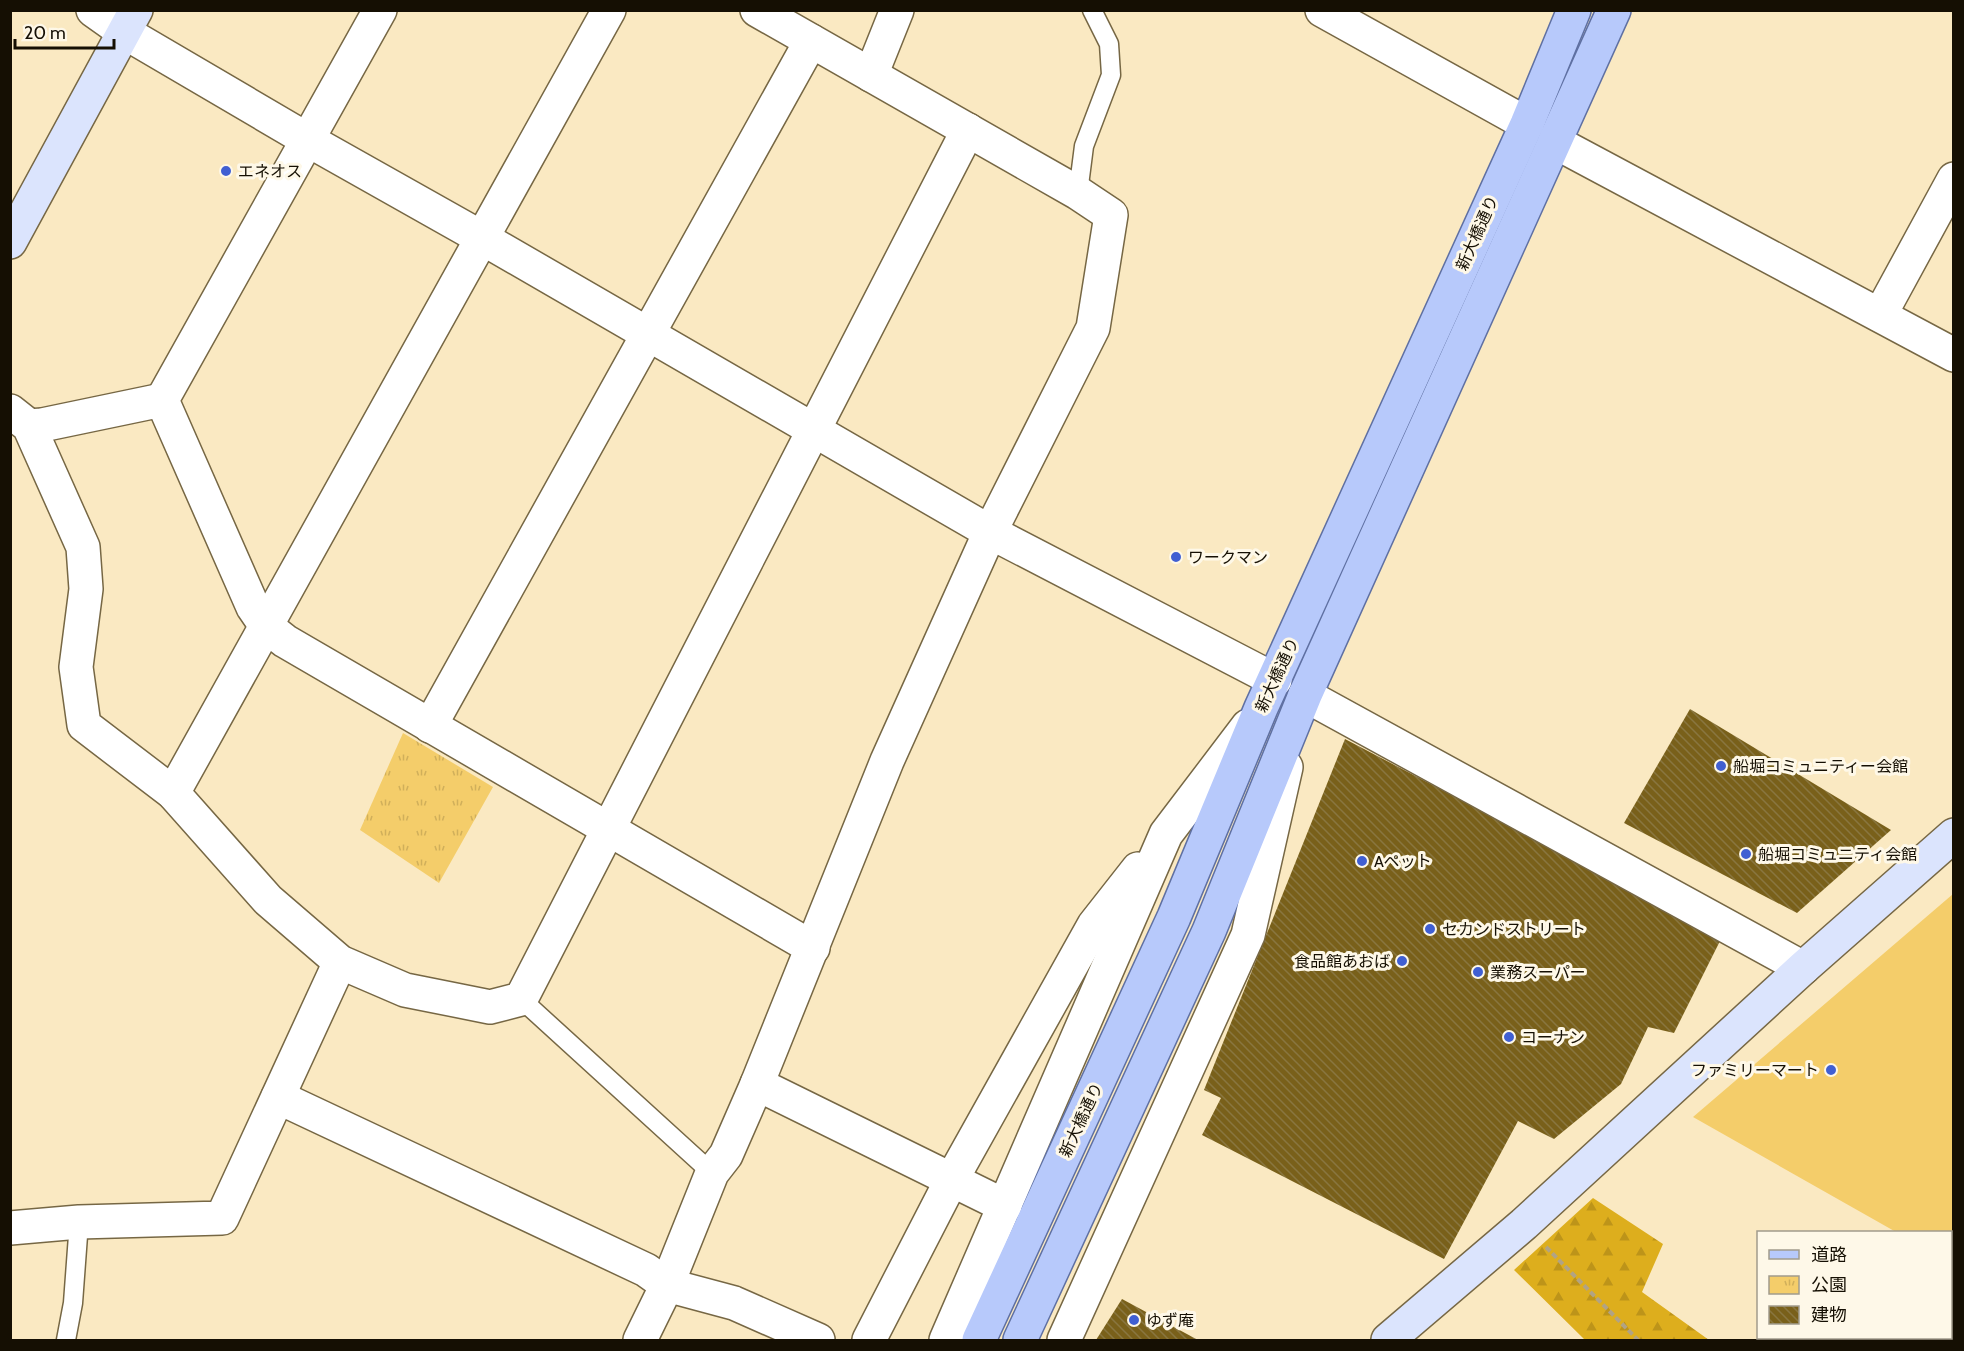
<svg xmlns="http://www.w3.org/2000/svg" width="1964" height="1351" font-family="Cabin,'Noto Sans JP',sans-serif">
	<style>
		.forest { fill: url(#forest-firs) }
		.park { fill: url(#park-tufts) }
		.pitch { fill: #f4cd6a }
		.building { fill: url(#building-back-hatch) }
		.lines { fill: none; stroke-linecap: round; stroke-linejoin: round }
		.lane-casing { stroke: #766744; stroke-width: 21 }
		.street-casing { stroke: #766744; stroke-width: 36 }
		.secondary-casing { stroke: #766744; stroke-width: 36 }
		.primary-casing { stroke: #5f70a2; stroke-width: 36 }
		.path { stroke: #b1a385; stroke-width: 4; stroke-dasharray: 6 3; stroke-linecap: butt }
		.lane { stroke: #fff; stroke-width: 18 }
		.street { stroke: #fff; stroke-width: 33 }
		.secondary { stroke: #dbe4fd; stroke-width: 33 }
		.primary { stroke: #b7c9fb; stroke-width: 33 }
		.poi-dot { fill: #405fd2; stroke: #fef8e8; stroke-width: 2 }
		.labels { text-anchor: middle; dominant-baseline: central; stroke-width: 6; stroke-linejoin: round; paint-order: stroke }
		.poi-label { font-size: 16px; fill: #150f03; stroke: #fef8e8; text-anchor: start }
		.street-label { font-size: 16px; fill: #150f03; stroke: #fef8e8 }
	</style>
	<defs>
		<pattern id="forest-firs" width="22" height="20" patternUnits="userSpaceOnUse" patternTransform="scale(1.5)"><rect width="22" height="20" fill="#ddae1d"/><path d="M5 1l3.5 6h-7zM16 11l3.5 6h-7z" fill="#bd9419"/></pattern>
		<pattern id="park-tufts" width="24" height="20" patternUnits="userSpaceOnUse" patternTransform="scale(1.5)"><rect width="24" height="20" fill="#f4cd6a"/><path d="M3 7l-1-3M5 7V3M7 7l1-3M15 17l-1-3M17 17v-4M19 17l1-3" fill="none" stroke="#d0af5a"/></pattern>
		<pattern id="building-back-hatch" width="6" height="6" patternUnits="userSpaceOnUse" patternTransform="scale(1.5)"><rect width="6" height="6" fill="#79601a"/><path d="M-1 5l2 2M0 0l6 6M5-1l2 2" fill="none" stroke="#897640"/></pattern>
	</defs>
	<rect width="100%" height="100%" fill="#fae9c2"/>
	<path class="forest" d="M1593,1198L1663,1244L1642,1292L1709,1340H1585L1514,1270Z"/>
	<path class="park" d="M403,733L493,787L439,883L360,830Z"/>
	<path class="pitch" d="M1953,894V1265L1951,1263L1950,1232H1896L1693,1117Z"/>
	<g class="building">
		<path d="M1690,709L1891,830L1797,913L1624,823Z"/>
		<path d="M1345,739L1722,937L1674,1033L1648,1027L1621,1084L1554,1139L1518,1121L1444,1259L1202,1135L1221,1098L1204,1090Z"/>
		<path d="M1122,1299L1198,1340H1096Z"/>
	</g>
	<g class="lines">
		<g class="lane-casing">
			<g id="lane">
				<path d="M1078,193L1084,146L1111,75L1109,44L1092,10"/>
				<path d="M521,999L712,1173"/>
				<path d="M66,1340L73,1303L79,1222"/>
			</g>
		</g>
		<g class="street-casing">
			<g id="street">
				<path d="M93,10L124,32L308,140L482,238L990,532L1275,680"/>
				<path d="M380,10L162,400L253,607L266,626L285,641L813,948"/>
				<path d="M1322,10L1527,124"/>
				<path d="M871,75L897,10"/>
				<path d="M1555,142L1954,355"/>
				<path d="M1880,315L1954,179"/>
				<path d="M10,411L29,426L83,547L86,589L76,667L84,725L173,793L268,900L340,962L405,990L490,1007L521,999L968,130"/>
				<path d="M29,426L42,425L162,400"/>
				<path d="M1305,695L1803,968"/>
				<path d="M430,726L811,41"/>
				<path d="M173,793L609,10"/>
				<path d="M757,1084L1005,1206"/>
				<path d="M278,1097L646,1270L667,1285L734,1303L818,1340"/>
				<path d="M10,1228L79,1222L222,1218L340,962"/>
				<path d="M640,1340L667,1285L712,1173L726,1155L757,1084L887,761L990,532L1093,328L1111,215L1078,193L757,10"/>
				<path d="M869,1340L952,1179L1094,925L1138,869"/>
				<path d="M946,1340L1166,834L1248,726"/>
				<path d="M1064,1340L1248,935L1286,767"/>
			</g>
		</g>
		<g class="secondary-casing">
			<g id="secondary">
				<path d="M10,242L136,10"/>
				<path d="M1388,1340L1524,1224L1803,968L1954,835"/>
			</g>
		</g>
		<g class="primary-casing">
			<g id="primary">
				<path d="M979,1340L1174,917L1261,708L1527,124L1574,10"/>
				<path d="M1020,1340L1209,931L1305,695L1614,10"/>
			</g>
		</g>
		<g class="path">
			<path d="M1546,1247L1638,1340"/>
			<path d="M1953,1306H1954"/>
		</g>
		<use href="#lane" class="lane"/>
		<use href="#street" class="street"/>
		<use href="#secondary" class="secondary"/>
		<use href="#primary" class="primary"/>
	</g>
	<g class="poi-dot">
		<circle cx="226" cy="171" r="6"/>
		<circle cx="1176" cy="557" r="6"/>
		<circle cx="1721" cy="766" r="6"/>
		<circle cx="1746" cy="854" r="6"/>
		<circle cx="1362" cy="861" r="6"/>
		<circle cx="1430" cy="929" r="6"/>
		<circle cx="1402" cy="961" r="6"/>
		<circle cx="1478" cy="972" r="6"/>
		<circle cx="1509" cy="1037" r="6"/>
		<circle cx="1831" cy="1070" r="6"/>
		<circle cx="1134" cy="1320" r="6"/>
	</g>
	<g class="labels">
		<g class="poi-label">
			<text x="238" y="171">エネオス</text>
			<text x="1188" y="557">ワークマン</text>
			<text x="1733" y="766">船堀コミュニティー会館</text>
			<text x="1758" y="854">船堀コミュニティ会館</text>
			<text x="1374" y="861">Aペット</text>
			<text x="1442" y="929">セカンドストリート</text>
			<text x="1390" y="961" text-anchor="end">食品館あおば</text>
			<text x="1490" y="972">業務スーパー</text>
			<text x="1521" y="1037">コーナン</text>
			<text x="1819" y="1070" text-anchor="end">ファミリーマート</text>
			<text x="1146" y="1320">ゆず庵</text>
		</g>
		<g class="street-label">
			<text transform="translate(1477 233) rotate(-66)">新大橋通り</text>
			<text transform="translate(1277 675) rotate(-65)">新大橋通り</text>
			<text transform="translate(1081 1120) rotate(-65)">新大橋通り</text>
		</g>
	</g>
	<rect width="1964" height="1351" fill="none" stroke="#150f03" stroke-width="24"/>
	<rect x="1757" y="1231" width="195" height="108" fill="#fef8e8" stroke="#a19b8c" stroke-width="1.5"/>
	<rect x="1769" y="1250" width="30" height="9" fill="#b7c9fb" stroke="#a19b8c" stroke-width="1.5"/>
	<text x="1811" y="1261" font-size="18" fill="#150f03">道路</text>
	<rect x="1769" y="1276" width="30" height="18" fill="url(#park-tufts)" stroke="#a19b8c" stroke-width="1.5"/>
	<text x="1811" y="1291" font-size="18" fill="#150f03">公園</text>
	<rect x="1769" y="1306" width="30" height="18" fill="url(#building-back-hatch)" stroke="#a19b8c" stroke-width="1.5"/>
	<text x="1811" y="1321" font-size="18" fill="#150f03">建物</text>
	<path d="M15 39v9h99v-9" fill="none" stroke="#150f03" stroke-width="3"/>
	<text x="24" y="39" font-size="18" fill="#150f03" stroke="#fef8e8" stroke-width="4.5" paint-order="stroke">20 m</text>
</svg>
